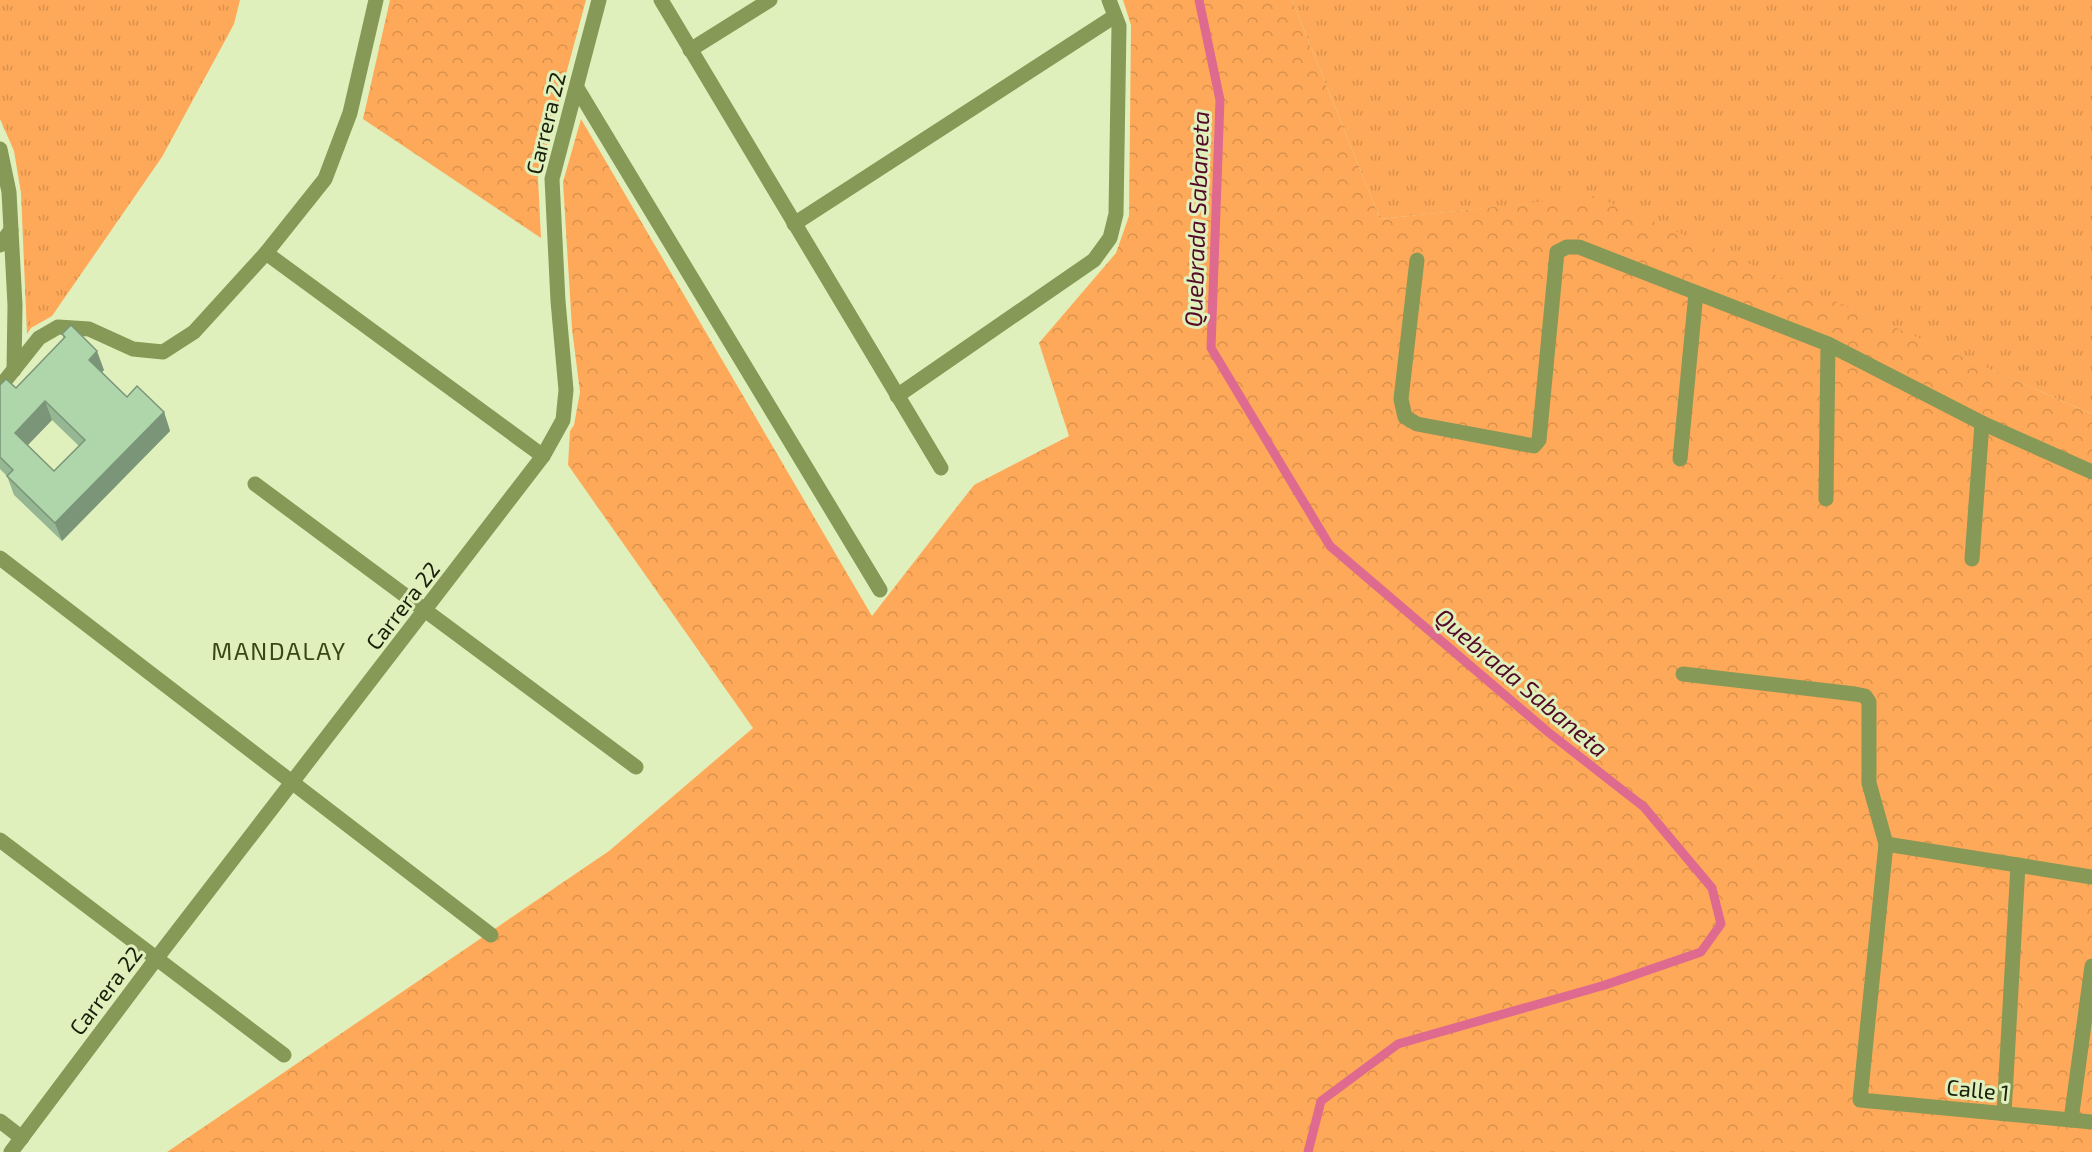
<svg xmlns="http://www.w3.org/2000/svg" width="2092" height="1152" font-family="'Exo 2',sans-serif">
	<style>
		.grass { fill: url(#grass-tufts) }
		.forest { fill: url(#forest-crowns) }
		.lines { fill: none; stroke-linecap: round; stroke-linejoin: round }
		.stream { stroke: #de6b8f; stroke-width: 9 }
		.service { stroke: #869957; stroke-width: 15 }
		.minor { stroke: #869957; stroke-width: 15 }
		.wall { fill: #96b793; fill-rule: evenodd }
		.shaded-wall { fill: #7a9578 }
		.building { fill: #afd5ab; stroke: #7a9578; stroke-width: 1.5; fill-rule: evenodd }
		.labels { text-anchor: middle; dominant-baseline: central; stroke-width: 6; stroke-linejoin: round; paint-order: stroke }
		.street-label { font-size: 22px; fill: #191f0b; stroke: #e0f0bc }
		.water-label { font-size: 24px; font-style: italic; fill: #530a28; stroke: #e0f0bc }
		.neighbourhood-label { font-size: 24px; letter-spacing: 1.5px; fill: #3a4617; stroke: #e0f0bc }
	</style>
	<defs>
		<pattern id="grass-tufts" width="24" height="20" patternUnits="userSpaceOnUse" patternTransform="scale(1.5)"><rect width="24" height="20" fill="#fea959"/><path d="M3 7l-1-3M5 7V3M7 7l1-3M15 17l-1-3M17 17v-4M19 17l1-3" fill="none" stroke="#d9914c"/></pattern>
		<pattern id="forest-crowns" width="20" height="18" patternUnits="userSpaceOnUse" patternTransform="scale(1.5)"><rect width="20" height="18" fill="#fea959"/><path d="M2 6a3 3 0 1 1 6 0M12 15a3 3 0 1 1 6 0" fill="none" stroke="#d9914c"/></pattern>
	</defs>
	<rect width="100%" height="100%" fill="#e0f0bc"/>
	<g class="grass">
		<path d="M0,0H240L234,24L162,157L52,316L31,328L27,334L21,193L14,151L0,119Z"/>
		<path d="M1292,0H2092V414L1595,197L1380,219Z"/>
	</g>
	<g class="forest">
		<path d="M390,0H586L538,178L541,238L363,119Z"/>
		<path d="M1123,0H1292L1380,219L1595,196L2092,414V1152H167L609,851L753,728L568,465L570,431L574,425L580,392L572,329L563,182L581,119L872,616L974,485L1069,436L1039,343L1116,253L1129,216L1131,25Z"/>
	</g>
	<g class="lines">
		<path class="stream" d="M1199,0L1220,100L1211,348L1330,546L1548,732L1644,807L1712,888L1721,924L1701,952L1605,985L1398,1044L1321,1101L1308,1152"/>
		<path class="service" d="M0,245L11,230"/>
		<g class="minor">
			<path d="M661,0L941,468"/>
			<path d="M690,50L770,0"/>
			<path d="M577,88L880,590"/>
			<path d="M0,149L9,192L15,305L14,370"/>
			<path d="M794,224L1115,16"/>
			<path d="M266,253L543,456"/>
			<path d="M1417,260L1401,399L1405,417L1417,424L1534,446L1539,440L1557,252L1567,247H1579L1828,344L1982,423L2092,472"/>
			<path d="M0,387L39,338L58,327L89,329L133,349L163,352L194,332L266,253L325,179L350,113L376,0"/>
			<path d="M897,396L1094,260L1110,238L1116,214L1119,26L1109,0"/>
			<path d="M1680,459L1696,293"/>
			<path d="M255,484L636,767"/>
			<path d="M1826,499L1828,344"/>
			<path d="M0,558L491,935"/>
			<path d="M1972,559L1982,423"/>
			<path d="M1683,674L1855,694L1865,696L1869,702V783L1886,844L1860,1100L2092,1122"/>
			<path d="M0,840L284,1055"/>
			<path d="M1886,844L2092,877"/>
			<path d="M2004,1114L2018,865"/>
			<path d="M2071,1120L2092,966"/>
			<path d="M0,1121L22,1138"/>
			<path d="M11,1152L156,959L543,456L563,420L566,390L558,301L552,179L599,0"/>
		</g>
	</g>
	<path class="wall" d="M62,334L104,370L102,372L127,397L164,412L170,431L62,541L14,495L7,476L0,469V385L16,388L64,339ZM52,420L79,446L54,471L27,446Z"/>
	<g class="shaded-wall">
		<path d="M97,351L104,370L96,378L89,360Z"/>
		<path d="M45,401L52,420L21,452L15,433Z"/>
		<path d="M164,412L170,431L62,541L55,523Z"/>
	</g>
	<path class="building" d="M71,325L97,351L89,360L127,397L137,386L164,412L55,523L7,476L13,470L0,457V385L6,379L16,388L65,337L62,334ZM45,401L85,440L54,471L15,433Z"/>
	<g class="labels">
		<g class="street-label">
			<text transform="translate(545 123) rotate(-76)">Carrera 22</text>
			<text transform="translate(402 605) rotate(-52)">Carrera 22</text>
			<text transform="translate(105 990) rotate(-53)">Carrera 22</text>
			<text transform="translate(1978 1089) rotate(6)">Calle 1</text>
		</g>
		<g class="water-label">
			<text transform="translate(1196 219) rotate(-88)">Quebrada Sabaneta</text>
			<text transform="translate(1522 682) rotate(40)">Quebrada Sabaneta</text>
		</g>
		<g class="neighbourhood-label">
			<text x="279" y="650">MANDALAY</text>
		</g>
	</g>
</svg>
